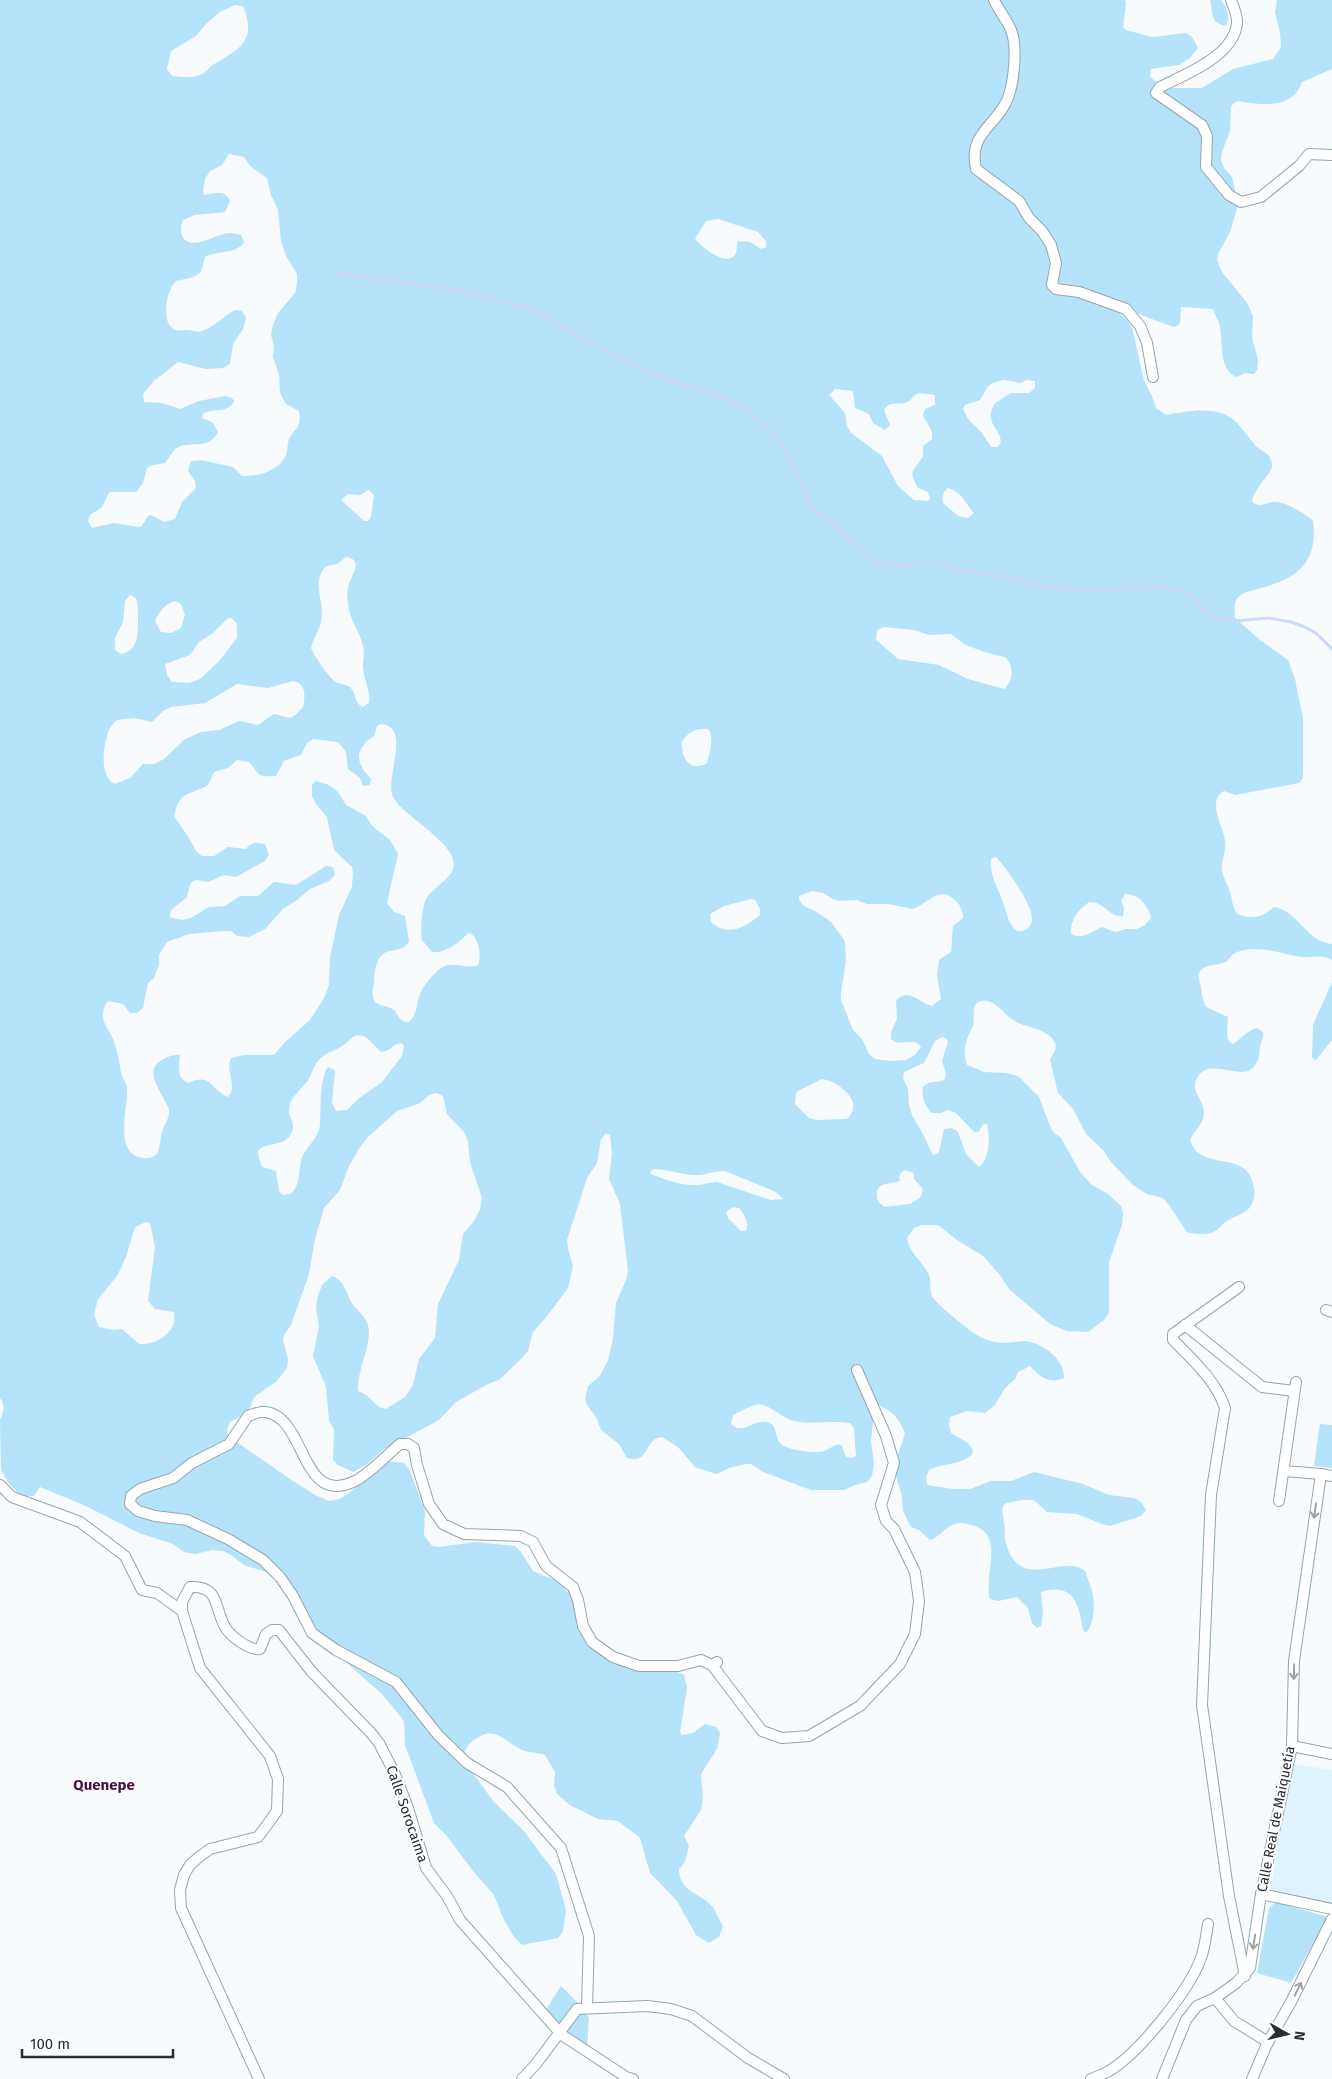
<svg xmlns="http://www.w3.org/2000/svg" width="1332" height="2079" font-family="'Fira Sans',sans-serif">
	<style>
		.built { fill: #dff3fe }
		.green { fill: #b4e3fb; fill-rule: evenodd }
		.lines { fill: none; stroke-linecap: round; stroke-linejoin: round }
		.stream { stroke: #cdd8fb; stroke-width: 3 }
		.minor-casing { stroke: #94a5ad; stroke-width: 12 }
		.minor { stroke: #fff; stroke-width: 10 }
		.oneway { stroke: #9ea0a2 }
		.labels { text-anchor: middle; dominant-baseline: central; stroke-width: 4; stroke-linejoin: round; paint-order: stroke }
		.street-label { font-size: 14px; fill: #272d31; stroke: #fff }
		.neighbourhood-label { font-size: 15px; font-weight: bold; fill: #45113f; stroke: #fff }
	</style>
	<rect width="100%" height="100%" fill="#f7fbfd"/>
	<path class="built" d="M1293,1764L1332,1770V1902L1270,1891Z"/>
	<g class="green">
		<path d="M0,0H1125L1126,4L1123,27L1126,30L1152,37L1186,33L1192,37L1198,48L1190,58L1179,65L1151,69L1150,77L1164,88H1202L1233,69L1273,59L1281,47L1280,32L1275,13L1277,0H1332V69L1302,82C1293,110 1260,105 1237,101L1231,106L1230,131L1222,152L1221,160L1224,168L1232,177L1238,205L1230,232L1219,252L1217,260L1222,272L1248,304L1253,317L1252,338L1258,360L1257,370L1254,374L1245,373L1237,377C1217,370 1224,340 1219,323C1217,319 1215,314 1213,309L1181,307L1180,324L1174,327C1158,321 1142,316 1126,308C1119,304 1110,297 1103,295L1100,297L1125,318L1132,327L1144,381L1152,396L1156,408L1166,415C1188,411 1219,405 1236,422C1243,429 1249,439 1256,446C1263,453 1272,453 1272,466C1272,473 1253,489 1252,502C1260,508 1266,503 1274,502C1285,501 1306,514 1313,521C1318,562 1298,578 1261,588C1253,591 1242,591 1237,599C1233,604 1235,612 1235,618L1260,640L1288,660L1295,679L1303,719V778L1299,783L1235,795L1224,791C1206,801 1224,828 1225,841C1227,851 1220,861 1222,871C1223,877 1227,883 1229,889C1232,898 1232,906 1237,914C1252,920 1263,917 1274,907C1299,911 1306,942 1332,944V960C1322,954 1313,958 1302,957C1281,954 1259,944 1237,952C1231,953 1229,962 1223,963C1213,966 1200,964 1198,977C1202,987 1201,997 1206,1007L1228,1017L1227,1035L1229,1042L1233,1044C1241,1039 1249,1029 1257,1028L1263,1032C1264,1038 1261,1041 1260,1047C1257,1098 1212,1050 1197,1078C1189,1091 1205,1100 1204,1114C1203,1125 1194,1131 1190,1140C1200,1174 1250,1147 1254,1189C1255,1196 1254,1201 1250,1207C1244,1216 1230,1216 1222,1225C1212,1237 1199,1235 1187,1232L1169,1205L1163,1198L1147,1194L1133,1185L1110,1161L1104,1151L1086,1134L1073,1109L1058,1093L1050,1060C1052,1054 1058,1049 1055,1043C1050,1029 1027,1028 1016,1022C1006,1017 999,1004 988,1001C985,1000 980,1000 977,1003C971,1008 976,1021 972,1028C966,1040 962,1051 967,1065L984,1072L1006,1073L1018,1076L1039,1097L1052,1131L1061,1138L1080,1172L1092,1185L1108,1194L1121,1206L1123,1213L1122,1225L1109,1262V1313L1104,1320L1088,1332L1067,1331L1050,1324L1009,1289L1000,1275L983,1256L957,1240L938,1225H922L914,1228L907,1238C909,1253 922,1261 928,1273C932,1280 929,1289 932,1296C934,1302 964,1326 971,1331C977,1336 988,1341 995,1342C1005,1344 1012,1342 1022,1341C1040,1341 1065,1358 1064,1378C1050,1385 1039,1376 1030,1366L1018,1372L1015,1379L1005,1388L995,1405L985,1413L967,1411L950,1417L949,1425L951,1433L968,1443L973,1450L972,1454C962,1465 943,1463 929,1470L926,1477L927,1485L952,1489H970L991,1481H1011L1034,1472L1083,1484L1109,1495L1134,1498L1141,1502L1146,1510L1141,1516L1110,1526L1102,1524L1077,1514L1047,1512L1034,1500H1022L1006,1503L1003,1506C1001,1514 1005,1522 1005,1530C1004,1539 1006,1543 1009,1552C1025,1589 1067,1553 1086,1572C1087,1579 1090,1584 1092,1591C1095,1605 1095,1621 1086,1633L1083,1630C1079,1604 1074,1582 1041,1592L1043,1613L1041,1626L1037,1628L1032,1623L1028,1608L1017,1597L998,1601L990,1599C983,1574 1005,1537 975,1526C971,1525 964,1523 960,1523C946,1524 941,1537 930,1540L919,1530L911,1527L903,1511L902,1496L895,1473L896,1460L905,1434C900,1419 891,1408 875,1405L871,1410L873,1423L871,1441L874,1464L872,1476L867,1482L855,1485L844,1490H811L763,1472L751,1464H746L729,1468L717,1474L713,1473L695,1467L678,1447L662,1437C644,1438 650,1465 627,1458L619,1444L601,1430L596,1417L587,1405L585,1399L588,1386L600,1376L608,1360L613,1339L616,1303L626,1280L628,1271L620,1204L609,1179L612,1153L610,1135L606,1133L601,1139L597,1163L587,1178L567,1240L568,1249L573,1266L568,1288L548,1315L533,1332L528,1351L523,1357L499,1380L488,1384L456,1402L439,1420L383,1450L366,1465L353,1472L338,1465L333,1460L334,1430L329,1420L326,1387L313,1356L319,1326L316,1307L318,1296L322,1285L332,1276C343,1280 346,1290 350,1300C355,1310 365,1314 368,1325C373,1342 356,1373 358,1391L366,1395L379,1407L386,1409L405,1397L413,1385L419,1359L435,1338L438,1304L459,1260L463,1234L474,1221L480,1210L482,1198L470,1162L468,1141L464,1132L447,1114L443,1096L436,1093L429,1095L420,1103L397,1111L368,1137L360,1147L349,1166L340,1190L324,1208L315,1239L309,1274L291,1325L284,1335L283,1340L288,1359L287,1368L276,1382L254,1397L250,1408L245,1414L230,1422L227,1429L228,1436L290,1479L315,1495L329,1501L340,1499L357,1487L368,1473L388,1461L404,1463L410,1471L425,1511L424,1535L432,1546L439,1547L476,1542L515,1546L521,1552L533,1571L557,1581L572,1596L594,1645L647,1671L677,1672L684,1675L687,1688L680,1732L682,1735L693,1733L705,1724L716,1727L720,1733L717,1749L701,1774L703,1798L701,1810L684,1836L689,1846L685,1862L679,1869C679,1893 702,1892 714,1909C717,1914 719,1921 723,1926L719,1937L709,1943L696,1935L677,1901L650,1873L640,1838L618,1821L598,1819L570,1805L557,1794L554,1786L555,1772L545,1755C538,1752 529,1753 522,1750C503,1741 496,1724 474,1740C467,1745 464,1751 463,1760L494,1802L523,1830L556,1874L566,1910L563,1932L558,1938L522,1945L514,1937L504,1920L494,1895L473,1871L446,1835L434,1823L405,1745L404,1722L401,1717L382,1694L338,1655L308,1625L276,1575L244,1565L231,1555L223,1551L212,1550L195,1554L184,1552L173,1544L139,1533L86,1506L40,1487L34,1496H21L9,1484L1,1470L0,1420C3,1412 6,1405 0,1398ZM235,5L243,6C258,42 238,50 211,66C202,79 186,78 172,76L167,69L171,51L196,36L207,23L220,12ZM229,154L244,157L251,167L267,178L271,195L278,210L281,241L286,256L297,274V283L295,293L278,313L273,325L271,335L274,346L273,357L279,374L280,393L286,404L299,411C302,429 295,427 289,439C287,444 288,450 286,455C280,471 257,477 242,476L233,467L201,460L191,461L188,471L195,481L196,488L182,502L175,519L164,522L151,515L148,516L142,526L139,527L114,523L92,528C82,515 95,513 102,507C105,503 106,496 110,492H136L143,483L147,468L153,465L165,463C169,458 173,450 178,447C193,441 209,450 218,432L212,422L202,418L203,414C213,407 227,415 234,401L232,398L225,396L199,401L180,409L162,403L144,402L143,394L154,381L178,362L206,369L223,368L230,364L233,344L243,329L246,318L242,311L235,310C224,316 214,327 202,331C197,333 192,330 187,330C181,330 177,332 172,328C161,319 167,289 176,281L194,277L201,272L205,257C217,250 236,255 244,242L241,235C237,234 233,233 229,233C217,233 191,253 182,236C180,230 181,225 183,220L195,215L225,212L230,201C225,189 214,194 204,195L203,191L205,179L210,171L222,165ZM718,219L758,232L766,241V247L761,249L750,242L738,241C736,246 738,253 734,256C724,266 702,247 695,239L706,221ZM1005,380L1020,383L1027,380L1035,381V388L1029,393H1011L995,403C983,423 1000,427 1001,442L998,447H991L982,433L968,419L963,409L965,405L980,400C988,387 988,382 1005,380ZM835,389L853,391L855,408L869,414L873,423L885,430L890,425L884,410C891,399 899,407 909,401C913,398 914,395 919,393L935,395V405L925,409L923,415L932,432V439L923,446V457C914,471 907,469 918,488L928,492L930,498L928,501L914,500L898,486L882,456L851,433L847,426L845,413L829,395ZM948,488C963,493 965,503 974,513L968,518L958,516L943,503C942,497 943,491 948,488ZM369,490L374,495L371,517L368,521H364L341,500L348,494L360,495ZM346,557C365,560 351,575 349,584C347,590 347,597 348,603C349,620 360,631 363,646C365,653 363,659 363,665C363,679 371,690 369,703L363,707C354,703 357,698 353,691C349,684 342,685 336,682C330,679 313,654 311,648C313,638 319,631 321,622C326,602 310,584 326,566L337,564ZM130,595L136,598C139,606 138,611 138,618C138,632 139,651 121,654L115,650V638L123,622L125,601ZM175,601L181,604L185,615L181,628L171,633L161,632L155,621C158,613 166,603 175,601ZM231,618L237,623V638L220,660L200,679L189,683L172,682L167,675L165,664L190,655L199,642L213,633L227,619ZM884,627L914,630L929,635L951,634C955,637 960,641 964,644C971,648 997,656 1005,657C1015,667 1013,681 1004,689L968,679L939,665L898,659L876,640L877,630ZM293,681C307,684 305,696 303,707C289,723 290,717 274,714L258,725L239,721L219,730L201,732L184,740L164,759L154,764H143L130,778L115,784C99,777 103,747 108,733C109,728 113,724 117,720L134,718L152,722L163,711L171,707L205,703L237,684L268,688ZM380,724C413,725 384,779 393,797C403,816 453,841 454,864C454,878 433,887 426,899C422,907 420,931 422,940L432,952C446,953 459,943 468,933L472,934C479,942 482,954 478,965C467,970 454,961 443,967C434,972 422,987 419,997C416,1008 417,1014 409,1022C400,1023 399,1016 394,1010C389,1006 380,1006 375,1002C371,995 373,990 374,982C376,936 399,960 409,941L405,916L394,912L387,903L398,854L390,840L372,826L366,816L346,805L338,792L329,785L316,781L312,784V796L316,804L327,817L334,850L352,867L353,872L352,887L339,915L330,957L329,985L324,998L310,1020L285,1042L274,1055H244L231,1058C225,1072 238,1085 228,1097C210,1089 211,1072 188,1083C176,1077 179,1067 180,1055C174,1054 168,1057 162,1060C141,1071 165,1096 169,1110C170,1118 164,1125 162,1132C159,1144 162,1160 143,1158C112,1154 129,1105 127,1087C126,1083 124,1080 122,1076C119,1064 118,1051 113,1039C110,1032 105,1026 103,1018C102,1012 104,1006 108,1001L123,1004L130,1013H137L143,1008L148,983L154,978L159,965V955L167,942L189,934L224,931H231L237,936L249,937L265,929L283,909L297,900L310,889L329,881L335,875L333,867L326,866L296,885L274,882L258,896H240L225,906L209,907L191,918L182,920L170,917L171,910L187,897L190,884L193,881L197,880L208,882L224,875L236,877L265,861L269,855L265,844C256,843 252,841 246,849L228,847L214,856H202L196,851L189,838L174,816C179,791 189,796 208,785L214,772L228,768L237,760L249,762C261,775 254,777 276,776L284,761L301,755L307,743L313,739L338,742L346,752L348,769L360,778L363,786L370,785L371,779C355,763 354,749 374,736L377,726ZM708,729C715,738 709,753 707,763C690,773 681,758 682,742C688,732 696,728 708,729ZM996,857C1006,867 1033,905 1032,919C1032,922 1030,927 1027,929C1010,940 1006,909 1002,899C997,886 989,874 991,859ZM812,891L823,893L833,899L840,901L857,900L867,904H889L912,909C926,907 937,884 955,900C960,904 963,911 963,918L953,926L951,952L939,960L937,976L941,999L932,1006C918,1003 909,987 896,1001L897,1019L891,1032V1039C900,1048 915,1036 921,1047L915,1055L906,1060L890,1061L875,1059L869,1054L862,1039L853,1030L841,1000V992L846,961L845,941L831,922L815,911L804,906L799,900V896ZM1125,894C1139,894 1148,905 1151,918L1145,925L1137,929H1126L1115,932L1102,927C1091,932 1083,940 1071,934C1070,920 1078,910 1089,902C1104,901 1110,918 1123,916L1124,908L1121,901ZM751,899L755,900L760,909V915C744,928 728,937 711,922L710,914L724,906ZM358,1035L366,1037L381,1052C390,1052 393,1043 402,1043L404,1046L402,1056L382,1082L358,1099L347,1110L336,1111L332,1103L335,1070L328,1067L326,1070C319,1087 321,1107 320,1124C319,1139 306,1146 302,1158C298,1170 301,1187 290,1194L283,1195L279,1191L276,1171L262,1167L259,1159L258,1151C266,1141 285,1147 291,1134C297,1123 288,1118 289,1108C290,1097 302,1089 308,1080C313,1072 314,1063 322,1057C328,1051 336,1051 342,1046C348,1042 351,1037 358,1035ZM942,1037L946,1038L948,1042L942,1061L946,1073L945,1079C938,1084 930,1079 923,1087C921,1097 925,1106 932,1113H941L948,1110L956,1113L974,1132H979L983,1124H987C990,1136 990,1160 979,1167L966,1154L958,1132L952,1128L944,1129L939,1152L935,1155L932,1154L925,1138L912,1115L909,1105L908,1089L903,1078L904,1072L924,1063L935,1041ZM822,1079C838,1081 866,1102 847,1119L816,1120L809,1118L795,1104L796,1092ZM653,1169C667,1169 680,1174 693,1175C705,1176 714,1170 725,1171L776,1192L783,1199L771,1200L717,1182C708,1182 702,1186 693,1185C679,1185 664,1179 651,1174L650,1172ZM905,1170L914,1173V1179L923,1189L921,1197L910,1204L885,1207C877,1202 875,1197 878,1188L882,1185L900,1181C898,1175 900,1173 905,1170ZM733,1207L739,1208C745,1215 749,1223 746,1231H741L728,1218L726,1212ZM146,1222L150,1223L155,1247L148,1301L155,1309L174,1312C178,1332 157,1345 139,1344L122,1329L113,1330L99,1327L94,1315L98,1299L117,1276L126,1257L135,1227ZM759,1404C775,1407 779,1417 794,1421C813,1425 832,1420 850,1423L854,1429L856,1456L853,1458L846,1457L842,1446L838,1444C833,1446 829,1449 824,1451C816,1454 785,1450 780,1443C774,1435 778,1424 766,1422C754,1419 742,1436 731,1424L733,1415L751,1406Z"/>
		<path d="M1210,0H1221C1228,8 1230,16 1226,26C1210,23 1213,13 1210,0Z"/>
		<path d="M1332,982V1040L1316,1060L1312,1058L1313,1025Z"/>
		<path d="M1320,1424L1332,1425V1468L1314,1466Z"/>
		<path d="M1276,1902L1328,1917L1291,1983L1257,1973L1269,1908Z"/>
		<path d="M561,1986L581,2006L589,2018L587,2048L565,2034L545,2011Z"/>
	</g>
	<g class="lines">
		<path class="stream" d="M338,274L451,289L526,308L649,373L680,384L709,392L731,401L748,411L774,435L789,456L811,507L876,562L904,567L923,563L941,564L959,570L1015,579L1042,586L1079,591L1159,587L1178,590L1187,592L1208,614L1217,618L1234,621L1269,618L1291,622L1305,627L1317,634L1332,649"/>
		<g class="minor-casing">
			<g id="minor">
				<path d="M994,0C999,11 1007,20 1011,30C1018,47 1014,91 1004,106C989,130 969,137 976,169L1019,201L1029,218L1042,231L1051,245L1056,263L1052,285L1056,289L1079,292L1126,309L1140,326L1147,343L1153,377"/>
				<path d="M1231,0C1233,6 1238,16 1237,23C1234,56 1186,74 1160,87L1156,93L1202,125L1207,136L1206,167L1229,195L1241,202L1261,197L1299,166L1309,154L1332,155"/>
				<path d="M1239,1287L1173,1334V1340C1192,1359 1217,1382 1225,1408L1211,1495L1202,1705L1229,1896L1245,1976"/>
				<path d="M1326,1310L1332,1312"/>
				<path d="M1185,1325L1262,1387L1294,1391"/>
				<path d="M1284,1471L1321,1474"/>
				<path d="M0,1485L12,1497L80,1522L125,1556L142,1590L157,1593L182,1611L200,1668L270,1756L278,1779L277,1811L264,1829L258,1837L210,1849L199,1857L190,1865L184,1875L180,1890L181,1908L259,2079"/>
				<path d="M1279,1501L1296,1382"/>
				<path d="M182,1611V1602L190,1587C220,1585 214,1608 225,1627C230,1636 250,1651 260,1649L266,1634L272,1630H279L311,1671L371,1733L379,1743L394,1772L408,1808L426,1868L447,1896L460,1920L562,2035L626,2077L633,2079"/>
				<path d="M712,1665L762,1731L782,1738L809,1736L860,1706L900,1664L915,1634L919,1601L915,1572L894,1529L886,1521L881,1505L894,1463L886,1436L857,1370"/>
				<path d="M1292,1746L1332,1754"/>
				<path d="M1261,1894L1332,1909"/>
				<path d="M1215,1998L1234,2021L1268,2042"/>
				<path d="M587,2008L589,1936L561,1848L507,1787L467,1763L438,1735L396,1682L336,1650L312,1633L293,1596L280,1577L263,1560L228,1539L187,1520L155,1516L138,1511L130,1504L131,1496L140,1489L173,1478L192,1463L229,1444L248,1416C253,1414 261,1411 266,1412C307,1418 300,1508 355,1481C368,1475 388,1454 400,1444H408L414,1448L417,1465L429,1504L443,1524L464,1534L521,1536L533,1542L546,1566L573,1587L578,1600L583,1626L592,1642L613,1657L639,1666H678L701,1660L712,1665L717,1662"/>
				<path d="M522,2079L536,2064L577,2009L647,2006L671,2009L692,2016L748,2058L784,2079"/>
				<path d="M1091,2079C1097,2077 1103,2074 1109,2071C1139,2053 1189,1991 1201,1958C1205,1947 1206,1936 1208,1924"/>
				<path d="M1162,2079L1186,2020L1197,2006L1215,1998L1236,1983L1250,1968L1261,1894L1292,1746L1294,1661L1319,1488L1321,1474L1332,1476"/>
				<path d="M1252,2079L1268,2042L1291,2002L1332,1919"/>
			</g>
		</g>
		<use href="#minor" class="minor"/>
	</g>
	<defs><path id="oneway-shaft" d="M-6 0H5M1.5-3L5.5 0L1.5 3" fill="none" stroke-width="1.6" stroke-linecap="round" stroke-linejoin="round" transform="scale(1.25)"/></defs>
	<g class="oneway">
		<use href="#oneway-shaft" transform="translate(1315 1511) rotate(98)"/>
		<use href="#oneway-shaft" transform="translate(1294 1672) rotate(91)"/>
		<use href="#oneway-shaft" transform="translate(1254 1942) rotate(99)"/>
		<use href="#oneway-shaft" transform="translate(1298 1989) rotate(-64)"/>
	</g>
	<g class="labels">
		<g class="street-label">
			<text transform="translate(407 1814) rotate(71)">Calle Sorocaima</text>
			<text transform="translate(1276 1819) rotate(-79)">Calle Real de Maiquetía</text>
		</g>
		<g class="neighbourhood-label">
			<text x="104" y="1785">Quenepe</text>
		</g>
	</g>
	<g transform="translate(1287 2034) rotate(98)" stroke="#ffffff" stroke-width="4" paint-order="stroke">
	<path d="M0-4L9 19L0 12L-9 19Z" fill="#272d31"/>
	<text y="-8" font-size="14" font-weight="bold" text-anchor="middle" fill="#272d31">N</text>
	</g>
	<path d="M22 2049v8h151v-8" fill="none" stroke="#272d31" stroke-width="2.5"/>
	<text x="30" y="2049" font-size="15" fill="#272d31" stroke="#ffffff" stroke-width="4" paint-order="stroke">100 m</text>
</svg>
